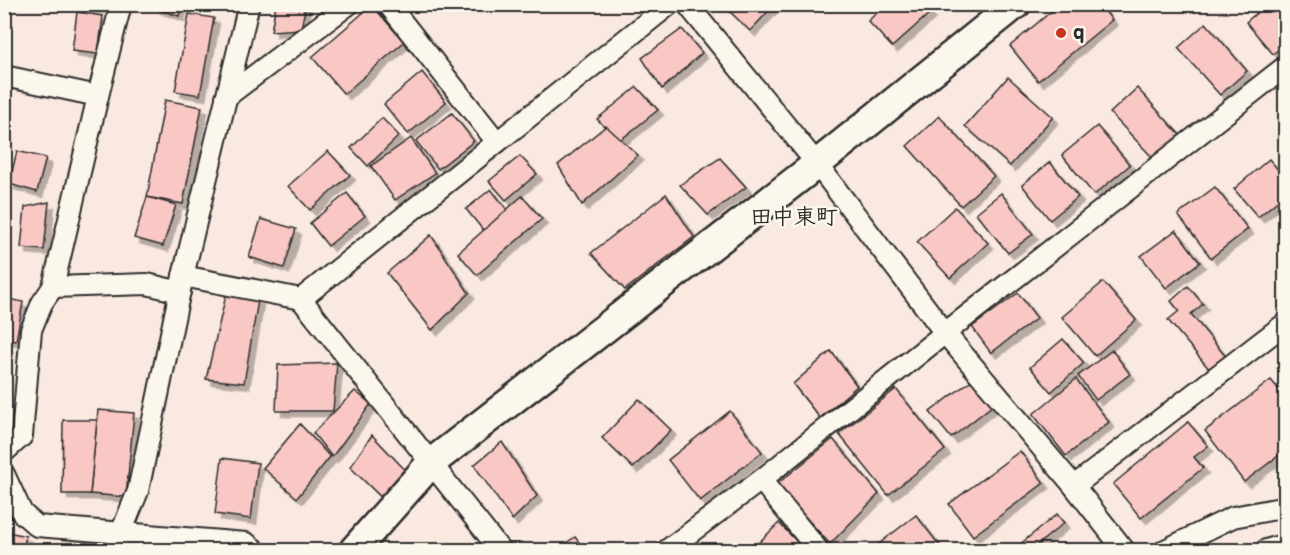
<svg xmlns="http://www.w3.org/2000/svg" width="1290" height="555" font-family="'Balsamiq Sans','Klee One',sans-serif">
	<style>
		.building { fill: #f9c8c4; stroke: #2b2b2b; stroke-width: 1.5; filter: url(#shadow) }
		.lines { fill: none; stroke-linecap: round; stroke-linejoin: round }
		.street-casing { stroke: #2b2b2b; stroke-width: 24 }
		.secondary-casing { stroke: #2b2b2b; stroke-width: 33 }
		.street { stroke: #fbf7ec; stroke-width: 20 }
		.secondary { stroke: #fbf7ec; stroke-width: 28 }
		.poi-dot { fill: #c8321e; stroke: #fbf7ec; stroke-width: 2 }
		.labels { text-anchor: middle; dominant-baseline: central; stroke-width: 5; stroke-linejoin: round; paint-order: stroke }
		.poi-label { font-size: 20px; font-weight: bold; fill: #2b2b2b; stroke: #fbf7ec; text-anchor: start }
		.quarter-label { font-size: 22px; font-weight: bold; fill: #2b2b2b; stroke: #fbf7ec }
	</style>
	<defs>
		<filter id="shadow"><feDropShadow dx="5.5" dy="5.5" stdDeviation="0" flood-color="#0004"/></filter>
	</defs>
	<rect width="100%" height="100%" fill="#fae9e0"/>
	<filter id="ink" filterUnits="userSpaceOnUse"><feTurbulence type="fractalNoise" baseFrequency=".0167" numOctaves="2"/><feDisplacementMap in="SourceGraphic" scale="12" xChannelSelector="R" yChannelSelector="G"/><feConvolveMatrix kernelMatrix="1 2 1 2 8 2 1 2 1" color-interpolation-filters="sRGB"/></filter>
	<g filter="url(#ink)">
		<g class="building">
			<path d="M82,4H102V8L82,7Z"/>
			<path d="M157,4H182L179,16L155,8Z"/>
			<path d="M276,4H306L301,29L271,31Z"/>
			<path d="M722,4H775L750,31Z"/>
			<path d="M886,4H922L930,13L892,47L868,21Z"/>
			<path d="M1060,4H1099L1112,20L1038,81L1010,46Z"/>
			<path d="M1267,4H1286V43L1273,54L1246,22Z"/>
			<path d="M372,5L404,42L344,94L312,57Z"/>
			<path d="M77,12L103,16L98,54L72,51Z"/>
			<path d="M189,14L214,18L200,95L175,91Z"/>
			<path d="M1206,23L1247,71L1220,95L1178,48Z"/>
			<path d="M682,29L702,53L662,89L642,58Z"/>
			<path d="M422,72L446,102L408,134L384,104Z"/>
			<path d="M1008,77L1053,117L1010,166L965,126Z"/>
			<path d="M637,87L658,110L619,141L597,119Z"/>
			<path d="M1137,88L1180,135L1154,159L1110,113Z"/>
			<path d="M165,100L202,107L183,204L147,197Z"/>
			<path d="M452,113L474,141L438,169L416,141Z"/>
			<path d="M939,116L994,176L961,206L907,146Z"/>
			<path d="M382,118L399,136L368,166L351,148Z"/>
			<path d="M606,126L638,155L582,205L558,165Z"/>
			<path d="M1097,126L1130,165L1094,195L1062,155Z"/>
			<path d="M411,138L435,173L395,200L371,166Z"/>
			<path d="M17,151L46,158L37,192L9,184Z"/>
			<path d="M328,151L350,175L310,210L288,186Z"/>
			<path d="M520,156L537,174L506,200L489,181Z"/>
			<path d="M720,158L746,187L708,215L680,185Z"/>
			<path d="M1269,159L1286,179V194L1258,217L1234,189Z"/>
			<path d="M1050,162L1078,197L1050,220L1022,185Z"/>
			<path d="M1215,187L1248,229L1211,258L1178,215Z"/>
			<path d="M491,189L511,215L487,235L466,209Z"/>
			<path d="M347,193L365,216L328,246L310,223Z"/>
			<path d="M1001,193L1033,234L1008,253L976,213Z"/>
			<path d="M666,194L694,237L625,290L591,253Z"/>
			<path d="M522,196L542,219L477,275L458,253Z"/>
			<path d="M147,197L176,205L163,246L134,238Z"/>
			<path d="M49,202L44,250L21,248L25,207Z"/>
			<path d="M955,207L988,243L950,278L917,242Z"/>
			<path d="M261,219L296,229L284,268L249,257Z"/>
			<path d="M1176,230L1200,262L1166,288L1141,256Z"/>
			<path d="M431,235L469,293L432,330L387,273Z"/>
			<path d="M1103,282L1136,320L1095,356L1062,317Z"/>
			<path d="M1188,286L1203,304L1191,314L1231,363L1215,376L1168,320L1179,311L1171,301Z"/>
			<path d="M227,291L258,300L244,383L206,379Z"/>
			<path d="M1018,293L1037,318L991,353L972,327Z"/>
			<path d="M4,298L23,302L16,341L4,339Z"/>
			<path d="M1063,339L1084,363L1051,392L1030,367Z"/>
			<path d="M1112,350L1130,374L1096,400L1078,376Z"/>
			<path d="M831,351L857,386L820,418L793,384Z"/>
			<path d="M831,351L857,386L820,418L793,384Z"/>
			<path d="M337,363L333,411H276L278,365Z"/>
			<path d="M973,379L993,405L951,438L930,412Z"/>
			<path d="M1076,379L1109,422L1066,456L1033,414Z"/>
			<path d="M1271,380L1286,398V450L1244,482L1205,431Z"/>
			<path d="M896,389L945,450L888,495L839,434Z"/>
			<path d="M355,391L371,404L332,457L313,433Z"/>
			<path d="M639,399L671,430L633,468L602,438Z"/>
			<path d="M98,410L134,413L126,497L90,494Z"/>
			<path d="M730,411L762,452L700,501L668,460Z"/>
			<path d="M63,420H97L90,494H62Z"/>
			<path d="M1188,422L1208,446L1194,457L1203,468L1141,518L1113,484Z"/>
			<path d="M300,424L330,457L297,498L263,468Z"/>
			<path d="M372,435L408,473L386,502L350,467Z"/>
			<path d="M833,439L879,494L830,544L776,485Z"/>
			<path d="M502,442L537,496L512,520L474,465Z"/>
			<path d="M1020,451L1044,483L973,536L949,504Z"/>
			<path d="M222,458L258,463L251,519L215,514Z"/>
			<path d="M1057,514L1064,523L1031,550H1013Z"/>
			<path d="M916,515L943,550H871Z"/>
			<path d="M779,523L805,550H751Z"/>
			<path d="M4,531L26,536L23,550H4Z"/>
			<path d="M575,537L585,550H556Z"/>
		</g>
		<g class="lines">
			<g class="street-casing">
				<g id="street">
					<path d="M388,4L497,142"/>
					<path d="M687,4L817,164L945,333L1074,486L1124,550"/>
					<path d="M4,76L98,96L121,4"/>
					<path d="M98,96L53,287L147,284L180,292"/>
					<path d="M226,97L349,4"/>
					<path d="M183,276L301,299L500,550"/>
					<path d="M301,299L670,4"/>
					<path d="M4,452L22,436L31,330L42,303L53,287"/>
					<path d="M4,474L22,513L37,526L246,543L255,550"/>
					<path d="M761,480L818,550"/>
					<path d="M1074,486L1286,323"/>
					<path d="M114,550L138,491L183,276L249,4"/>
					<path d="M667,550L761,480L945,333L1286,66"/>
					<path d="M1165,550L1233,517L1286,507"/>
					<path d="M1266,550L1286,544"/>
				</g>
			</g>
			<g class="secondary-casing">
				<path id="secondary" d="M354,550L431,463L817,164L1016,4"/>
			</g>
			<use href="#street" class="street"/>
			<use href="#secondary" class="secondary"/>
		</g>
	</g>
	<circle class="poi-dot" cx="1061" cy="33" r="6"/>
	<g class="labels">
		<g class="poi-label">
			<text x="1073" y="33">q</text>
		</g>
		<g class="quarter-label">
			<text x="794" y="217">田中東町</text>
		</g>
	</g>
	<rect width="1290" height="555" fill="none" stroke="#fbf7ec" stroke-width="24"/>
	<rect x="12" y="12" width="1266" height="531" fill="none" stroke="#2b2b2b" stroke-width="2" filter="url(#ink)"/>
</svg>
